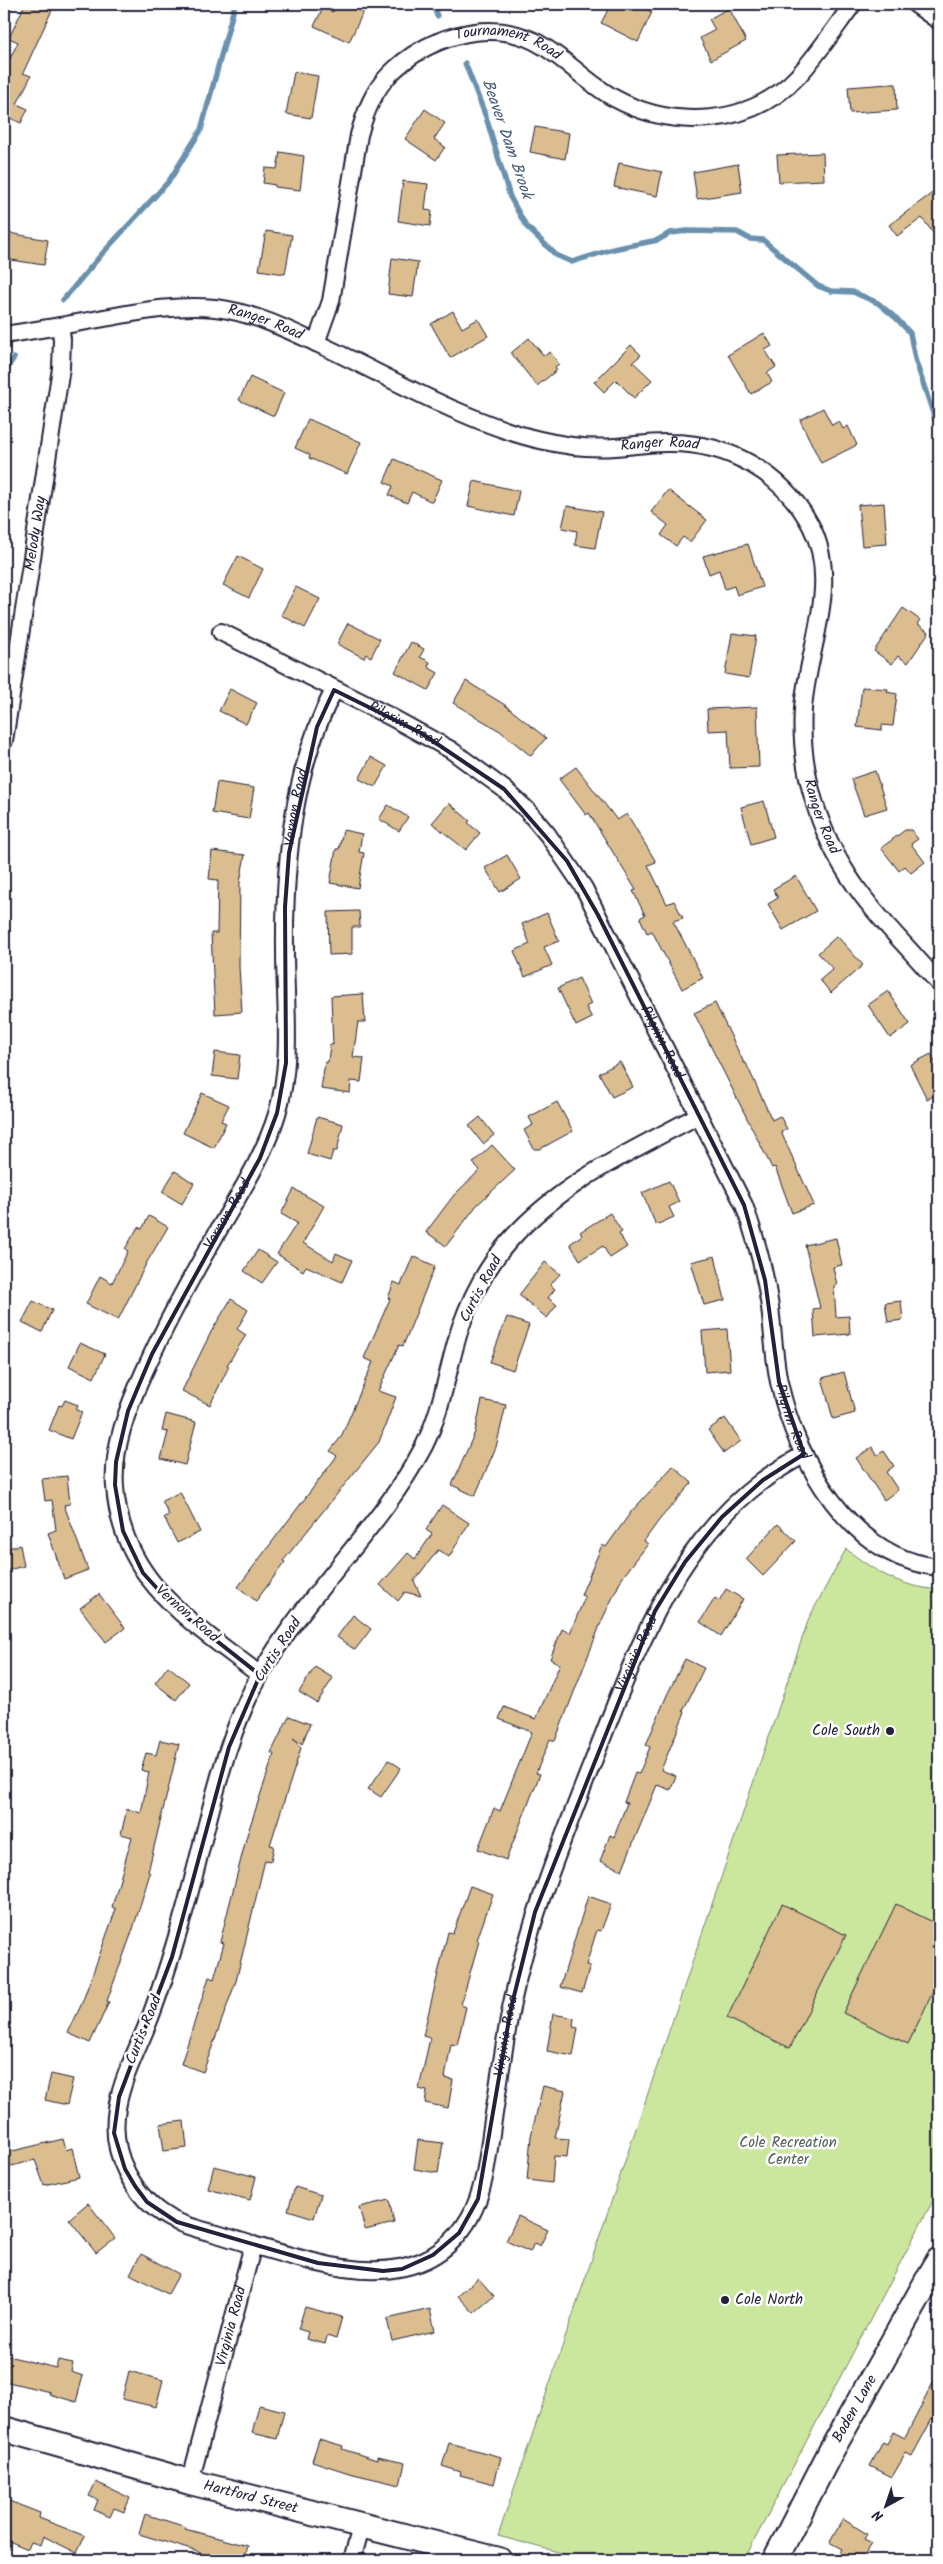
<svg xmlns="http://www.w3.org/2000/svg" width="943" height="2564" font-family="Kalam,sans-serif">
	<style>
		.green { fill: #cbe79e; stroke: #76846c }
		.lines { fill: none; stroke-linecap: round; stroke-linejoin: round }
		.stream { stroke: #6991ae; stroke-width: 5.5 }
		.building { fill: #dcbd8f; stroke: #22223b }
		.street-casing { stroke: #22223b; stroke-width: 20 }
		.secondary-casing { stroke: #22223b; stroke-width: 28 }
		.street { stroke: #fff; stroke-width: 16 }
		.secondary { stroke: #fff; stroke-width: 24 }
		.marked { fill: none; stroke: #22223b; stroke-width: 4; stroke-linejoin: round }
		.poi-dot { fill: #22223b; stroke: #fff; stroke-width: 2 }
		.labels { text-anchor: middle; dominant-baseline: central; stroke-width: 5; stroke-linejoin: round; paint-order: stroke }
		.street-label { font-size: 15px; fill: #22223b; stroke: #fff }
		.poi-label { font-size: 15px; fill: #22223b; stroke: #fff; text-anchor: end }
		.park-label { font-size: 15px; fill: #555d59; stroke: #fff }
		.water-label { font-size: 16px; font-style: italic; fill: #465a75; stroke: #fff }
	</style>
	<rect width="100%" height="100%" fill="#fff"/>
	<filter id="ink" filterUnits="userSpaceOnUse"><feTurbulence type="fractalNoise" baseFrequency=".02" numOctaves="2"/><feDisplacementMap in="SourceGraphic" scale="10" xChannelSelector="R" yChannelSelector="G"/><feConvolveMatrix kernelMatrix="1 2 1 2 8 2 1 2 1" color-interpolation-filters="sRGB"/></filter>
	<g filter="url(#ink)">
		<path class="green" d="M846,1549C877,1573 899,1586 939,1590V2189L744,2560H588L498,2536L809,1618Z"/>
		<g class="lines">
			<g class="stream">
				<path d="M433,4L437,16"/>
				<path d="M465,63L486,117L510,197L526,226L556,255L572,262L613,249L658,240L670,233L687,231L737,232L750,239L763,240L818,286L831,291L853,292L878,303L897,319L910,333L915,359L939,431"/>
				<path d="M63,300L101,255L169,181L201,130L235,4"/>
				<path d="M4,382L9,365L14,358"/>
			</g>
		</g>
		<g class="building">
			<path d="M25,4H39L52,10L23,73L31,76L17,104L28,109L21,123L10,118L4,132V71L18,42L9,38Z"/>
			<path d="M337,4H367L349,42L314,26L323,8L333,12Z"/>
			<path d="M611,4L626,9L629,4H635L652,12L638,42L601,23Z"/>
			<path d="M729,8L746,41L711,60L700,38L715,30L709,19Z"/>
			<path d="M294,72L318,76L311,118L286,114Z"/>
			<path d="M889,84H896L897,110L850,113L848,87Z"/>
			<path d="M425,109L445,123L434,139L445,147L436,160L405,139Z"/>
			<path d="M535,127L569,133L565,159L530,152Z"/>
			<path d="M280,152L304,156L300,190L275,187V185L263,183L265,168L277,169Z"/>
			<path d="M823,153L824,180L779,182L777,155Z"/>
			<path d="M619,163L662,172L657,196L614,187Z"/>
			<path d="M738,164L742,192L697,199L693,172Z"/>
			<path d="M403,181L428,184L425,210L432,211L430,226L398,221Z"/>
			<path d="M939,188V241L922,218L897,236L889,225Z"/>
			<path d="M266,231L292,235L285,274L259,270Z"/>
			<path d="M9,233L48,240L44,265L5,259Z"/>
			<path d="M392,258L418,262L413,297L388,294Z"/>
			<path d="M453,311L462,328L478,319L488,336L450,358L431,324Z"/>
			<path d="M764,333L772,346L765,350L776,367L767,373L772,382L751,394L728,355Z"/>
			<path d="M529,338L544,356L550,352L559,364L555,367L557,370L537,386L511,353Z"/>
			<path d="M631,345L641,355L633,362L652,380L634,398L616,380L604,392L594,382Z"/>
			<path d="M250,377L284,393L274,416L239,400Z"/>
			<path d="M823,408L832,425L839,421L843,429L848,426L857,445L821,463L800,420Z"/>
			<path d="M308,419L361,442L347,474L309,458L310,455L295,448Z"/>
			<path d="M394,459L442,480L432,502L412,492L407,503L389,495L393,486L384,482Z"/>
			<path d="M474,481L519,491L514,516L468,506Z"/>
			<path d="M668,490L707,520L690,542L683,537L676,546L661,535L668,525L651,512Z"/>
			<path d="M884,503L887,544L862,546L858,505Z"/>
			<path d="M567,506L602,512L595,548L575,545L577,531L562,528Z"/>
			<path d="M748,544L762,587L737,595L734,586L725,589L719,570L709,574L703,556Z"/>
			<path d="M238,556L263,569L249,598L223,585Z"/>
			<path d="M296,587L320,599L305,628L281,615Z"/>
			<path d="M903,608L920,620L917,624L929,632L908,663L898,656L892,664L874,651Z"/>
			<path d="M348,623L380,639L371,657L366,654L364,658L337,644Z"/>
			<path d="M732,633L756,636L749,678L725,674Z"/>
			<path d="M411,642L424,649L420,657L430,662L428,667L438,673L428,690L395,672Z"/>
			<path d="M466,681L505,705L546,738L531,756L500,731L453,703Z"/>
			<path d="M862,687L888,689L887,692L897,694L893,726L882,725V730L857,727Z"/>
			<path d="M230,689L257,703L246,724L219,711Z"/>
			<path d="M757,707L759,767L730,768L728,730L708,731L707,709Z"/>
			<path d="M371,757L387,766L375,787L359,779Z"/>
			<path d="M576,767L617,820L627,814L656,862L648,865L667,904L674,901L683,918L673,921L703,978L682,989L652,931L647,933L640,918L645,915L633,891L636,890L589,813L586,815L559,779Z"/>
			<path d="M875,771L887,808L864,815L851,779Z"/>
			<path d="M217,782L254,788L249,819L212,813Z"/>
			<path d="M764,801L774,837L751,844L741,807Z"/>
			<path d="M449,803L470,821L468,823L480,833L466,850L432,823Z"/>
			<path d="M388,805L408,817L399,831L379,819Z"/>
			<path d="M343,830L362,834L359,852L364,853L358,888L330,883L336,849H339Z"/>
			<path d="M905,830H911L918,839L911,844L925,862L911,873L905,866L899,871L881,848Z"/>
			<path d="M212,851L245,855L240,882L239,967L242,1012L215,1014L211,933H217L218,880L209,879Z"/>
			<path d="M507,855L521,879L500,892L485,868Z"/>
			<path d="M796,876L816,911L783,930L768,904L778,898L773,889Z"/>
			<path d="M359,911L360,927H352V954L329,955L328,912Z"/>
			<path d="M547,913L559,941L544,947L552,965L525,977L514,951L530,944L522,924Z"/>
			<path d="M837,936L863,965L831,993L820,980L833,969L818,953Z"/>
			<path d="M579,978L591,1004L586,1007L592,1018L576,1026L558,988Z"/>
			<path d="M888,991L910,1024L890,1038L868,1005Z"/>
			<path d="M363,994L365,1022H358L353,1057L364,1058L361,1082L351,1081L350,1093L321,1089L325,1062H328L330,1044L333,1045L331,996Z"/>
			<path d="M715,1003L744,1063H746L772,1120L780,1116L787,1129L781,1132L814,1205L792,1213L775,1167L772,1168L694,1013Z"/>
			<path d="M215,1052L240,1055L237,1079L212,1076Z"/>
			<path d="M931,1054L939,1070V1093L927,1099L910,1065Z"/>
			<path d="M620,1062L633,1087L612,1097L599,1073Z"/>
			<path d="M202,1093L229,1105L221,1121L226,1123L214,1148L183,1133Z"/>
			<path d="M557,1102L573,1131L540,1149H534L524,1130L533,1125L529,1117Z"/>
			<path d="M317,1117L343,1124L337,1151H333L330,1161L307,1154Z"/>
			<path d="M480,1117L494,1135L483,1144L469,1126Z"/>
			<path d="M492,1145L515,1170L477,1205L446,1246L426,1232L454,1195L480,1170L473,1163Z"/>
			<path d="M175,1171L194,1183L182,1204L162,1192Z"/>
			<path d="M669,1181L679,1202L669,1207L674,1217L656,1225L642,1193Z"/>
			<path d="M294,1189L324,1206L303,1243L333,1261L336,1253L352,1260L342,1282L306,1266L303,1271L277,1254L297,1223L281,1214Z"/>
			<path d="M610,1213L622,1232L619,1234L627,1247L610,1258L603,1246L580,1260L570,1244L582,1235L580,1232Z"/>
			<path d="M149,1216L168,1227L147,1262L118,1320L86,1304L100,1276L112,1283L128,1251L125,1249L138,1227L142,1229Z"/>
			<path d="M836,1238L842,1265L833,1267L837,1285L834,1286L836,1317L849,1316L850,1334L815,1337L813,1309L820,1308L805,1245Z"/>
			<path d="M258,1250L277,1262L262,1283L244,1271Z"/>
			<path d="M413,1256L435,1266L403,1346L399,1345L378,1391L396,1397L379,1442L283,1561L285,1562L256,1601L238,1587L337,1456L330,1451L341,1437L373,1362L364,1358L390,1299L388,1298L394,1282L401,1285Z"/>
			<path d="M715,1256L725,1300L704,1305L691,1262Z"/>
			<path d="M545,1262L560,1274L550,1285L555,1289L548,1298L557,1305L547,1318L519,1295Z"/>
			<path d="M231,1299L248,1310L237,1329L246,1335L227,1365L229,1366L210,1405L182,1391L211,1332Z"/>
			<path d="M33,1301L52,1310L42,1332L22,1322Z"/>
			<path d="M901,1301L903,1320L888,1322L885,1303Z"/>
			<path d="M507,1317L529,1325L513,1370L490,1362Z"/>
			<path d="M727,1329L730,1370L705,1372L702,1331Z"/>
			<path d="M80,1343L105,1354L94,1378L69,1366Z"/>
			<path d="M844,1372L855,1413L833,1419L822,1378Z"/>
			<path d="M65,1400L78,1405L76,1410L82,1412L71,1439L49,1430L59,1405L62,1406Z"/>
			<path d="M482,1400L506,1405L496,1447L475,1496L452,1485L475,1432Z"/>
			<path d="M166,1414L196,1422L185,1465L161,1459L168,1432L162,1431Z"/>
			<path d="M725,1418L741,1441L724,1453L708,1430Z"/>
			<path d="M872,1447L877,1455L884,1451L894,1466L886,1472L898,1490L884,1500L856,1458Z"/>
			<path d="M673,1466L692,1483L660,1519L644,1541L648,1544L622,1578L602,1620L555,1741L550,1739L536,1773L540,1774L506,1860L478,1849L494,1808L500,1811L532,1732L499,1719L504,1707L536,1719L560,1664L550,1659L562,1629L570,1633L585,1597L581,1595L602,1545L606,1547L631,1512Z"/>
			<path d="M67,1476L70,1504L64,1505L88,1570L64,1579L48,1533L56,1530L52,1500L45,1501L42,1479Z"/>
			<path d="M180,1492L200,1532L177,1543L164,1517L169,1515L162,1501Z"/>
			<path d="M442,1505L469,1523L449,1557L438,1550L414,1581L421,1596L405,1592L398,1601L380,1585L408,1553L415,1559L432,1534L426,1530Z"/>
			<path d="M778,1524L796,1541L763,1576L746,1559Z"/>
			<path d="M20,1545L24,1566L4,1571V1549Z"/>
			<path d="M726,1589L743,1599L721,1636L700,1622L715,1598L719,1601Z"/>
			<path d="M99,1594L125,1628L106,1642L80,1608Z"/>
			<path d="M353,1615L371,1629L355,1650L337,1637Z"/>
			<path d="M685,1659L704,1668L683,1711L685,1712L661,1770L676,1776L670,1790L657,1785L622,1870L600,1861L610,1835L614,1837L627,1803L624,1802L635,1773L639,1774L650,1747L646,1745L667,1695Z"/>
			<path d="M168,1666L189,1683L176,1700L155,1683Z"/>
			<path d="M315,1667L333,1678L317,1703L299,1692Z"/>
			<path d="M289,1716L310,1724L302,1744L293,1738L301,1748L270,1845L274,1846L271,1861L265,1860L236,1981L203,2072L181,2064L209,1977L214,1979L224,1943L220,1942L247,1835L274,1754L271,1753Z"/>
			<path d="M160,1740L179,1744L148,1872L150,1873L133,1929L107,2001L109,2002L90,2043L68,2033L82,2003L116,1909L112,1907L132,1837L121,1834L127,1809L141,1813L149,1772L141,1770L146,1753L156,1755Z"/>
			<path d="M389,1760L401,1768L381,1797L368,1789Z"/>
			<path d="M470,1886L493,1894L477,1940L479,1941L461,2005L466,2007L457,2045L451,2044L445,2078L453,2080L448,2108L425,2103L427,2091L419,2089L430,2038L423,2036L448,1932L453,1933Z"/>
			<path d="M588,1896L611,1904L601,1931L597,1930L586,1965L590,1966L582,1993L560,1987Z"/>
			<path d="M782,1904L846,1935L790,2048L727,2018Z"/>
			<path d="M896,1904L939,1925V1979L908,2044L843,2013Z"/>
			<path d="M553,2014L574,2018L573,2027L578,2028L573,2056L547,2051Z"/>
			<path d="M51,2074L73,2079L67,2105L45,2100Z"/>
			<path d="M543,2086L565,2091L555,2138L569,2139L567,2157L554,2156L552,2183L527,2180L531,2136Z"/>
			<path d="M184,2121L187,2148L164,2151L160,2124Z"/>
			<path d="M63,2139L66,2150L72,2148L79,2177L44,2185L35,2160L4,2168V2153Z"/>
			<path d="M418,2140L443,2143L438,2173L414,2169Z"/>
			<path d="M214,2166L256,2177L250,2200L208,2189Z"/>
			<path d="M295,2187L321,2195L314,2218L288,2210Z"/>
			<path d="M389,2200L394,2223L365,2230L359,2207Z"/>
			<path d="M88,2203L115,2238L96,2253L69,2219Z"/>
			<path d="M518,2216L548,2230L540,2246L534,2243L530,2252L506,2241Z"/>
			<path d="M141,2254L179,2274L168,2294L130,2274Z"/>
			<path d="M478,2278L494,2296L474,2313L458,2296Z"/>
			<path d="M305,2307L342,2317L336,2339L327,2336L325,2344L306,2339L308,2332L298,2329Z"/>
			<path d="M430,2309L435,2331L392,2341L387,2319Z"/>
			<path d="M4,2355L56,2368L58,2360L73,2363L71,2372L83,2376L76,2402L49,2394L50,2392L4,2381Z"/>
			<path d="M129,2371L163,2380L156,2407L122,2399Z"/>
			<path d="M939,2371V2423L932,2419L912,2456L906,2453L892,2477L870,2466L883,2442L887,2444L893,2432L905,2438Z"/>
			<path d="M259,2405L284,2411L277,2439L252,2433Z"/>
			<path d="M319,2439L343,2446L342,2449L377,2460V2457L405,2463L400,2485L349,2473L312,2461Z"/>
			<path d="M449,2443L501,2457L494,2484L460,2475L461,2472L442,2466Z"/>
			<path d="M96,2482L130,2498L124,2512L114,2508L110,2517L94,2510L98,2500L89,2496Z"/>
			<path d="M9,2501L40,2513L39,2518L85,2536L77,2553L43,2536L40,2545L31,2542L28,2549L4,2539V2514Z"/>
			<path d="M145,2514L186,2527L185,2529L248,2546L244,2560H199L201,2553L139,2534Z"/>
			<path d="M843,2519L867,2534L864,2539L872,2543L861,2560H836L843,2549L830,2542Z"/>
		</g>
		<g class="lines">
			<g class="street-casing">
				<g id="street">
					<path d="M915,4L939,21"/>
					<path id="s1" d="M4,335C36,330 67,325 99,319C138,312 176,304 215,308C253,312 291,331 325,347C391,378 470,424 540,440C565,446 590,449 615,447C633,446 652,442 670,443C729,443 783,473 811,526C841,584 807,649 803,709C799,770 819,834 854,884C878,920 912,950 939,984"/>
					<path id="s2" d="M316,343L331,301L359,135C365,113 373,91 389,75C425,38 486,18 534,41C564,56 585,82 614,98C673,130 750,127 798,76C818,54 835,28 853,4"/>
					<path id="s3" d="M221,632L389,716L451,750L504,789L527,810L548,835L584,888L744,1205C756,1238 765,1272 770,1307C773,1332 774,1358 779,1382C796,1461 851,1559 939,1567"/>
					<path id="s4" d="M4,741L61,368L62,339L60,326"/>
					<path id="s5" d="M699,1115C632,1151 563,1181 511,1239C489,1263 472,1295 461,1326C448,1365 443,1408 424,1446C383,1524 315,1585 269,1660C224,1731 210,1818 188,1898C177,1938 165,1978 150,2018C130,2069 98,2118 127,2173C137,2192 151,2208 169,2218C184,2226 201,2230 217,2234C249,2244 281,2254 314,2262C373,2277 436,2277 470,2217C486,2188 488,2152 493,2120C499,2082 504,2045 511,2008C528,1924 559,1848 590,1769C632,1664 667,1553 762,1481C775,1471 790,1463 804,1454"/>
					<path id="s6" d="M260,1675C192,1622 122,1582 115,1487C112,1448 128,1407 144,1372C166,1323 191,1277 218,1231C240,1193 264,1156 277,1114C293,1061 285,1005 285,951C284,863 293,768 334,690"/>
					<path id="s7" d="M190,2482L253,2245"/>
					<path d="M352,2560L361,2527"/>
				</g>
			</g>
			<g class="secondary-casing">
				<g id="secondary">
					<path id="s8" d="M4,2429L190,2482L499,2560"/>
					<path id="s9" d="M775,2560L830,2453L939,2260"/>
				</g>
			</g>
			<use href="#street" class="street"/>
			<use href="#secondary" class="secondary"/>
		</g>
	</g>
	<path class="marked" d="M334,690L421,733L504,789L567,861L598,915L744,1205L765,1280L779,1382L804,1454L763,1480L722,1517L685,1562L655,1611L535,1912L511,2008L478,2199L459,2233L433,2255L402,2269L383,2271L318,2263L177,2222L147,2202L135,2186L125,2169L114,2133L119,2097L172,1957L229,1747L260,1675L175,1608L143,1573L123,1531L115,1485L116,1462L128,1411L152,1354L260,1158L277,1113L286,1063L285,907L289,853L317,727Z"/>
	<g class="poi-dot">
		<circle cx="890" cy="1731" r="5"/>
		<circle cx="725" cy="2300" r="5"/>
	</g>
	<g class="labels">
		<g class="street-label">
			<text stroke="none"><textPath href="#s2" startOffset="414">Tournament Road</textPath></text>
			<text stroke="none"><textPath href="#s1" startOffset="266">Ranger Road</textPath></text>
			<text stroke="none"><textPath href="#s1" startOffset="686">Ranger Road</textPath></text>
			<text stroke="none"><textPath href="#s4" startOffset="210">Melody Way</textPath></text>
			<text stroke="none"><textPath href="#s3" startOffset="205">Pilgrim Road</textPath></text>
			<text stroke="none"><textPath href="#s6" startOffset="965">Vernon Road</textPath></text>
			<text stroke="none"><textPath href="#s1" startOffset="1165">Ranger Road</textPath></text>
			<text stroke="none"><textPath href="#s3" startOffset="625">Pilgrim Road</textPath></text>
			<text stroke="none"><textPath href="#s6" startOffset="545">Vernon Road</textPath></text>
			<text transform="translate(481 1289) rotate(-62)">Curtis Road</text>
			<text stroke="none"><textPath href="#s3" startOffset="1030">Pilgrim Road</textPath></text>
			<text transform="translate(187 1614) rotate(41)">Vernon Road</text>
			<text transform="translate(278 1650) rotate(-57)">Curtis Road</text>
			<text stroke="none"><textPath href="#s5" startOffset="2240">Virginia Road</textPath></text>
			<text transform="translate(144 2030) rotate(-68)">Curtis Road</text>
			<text stroke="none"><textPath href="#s5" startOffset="1835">Virginia Road</textPath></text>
			<text stroke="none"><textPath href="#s7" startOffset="161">Virginia Road</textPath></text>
			<text stroke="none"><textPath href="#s9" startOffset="171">Boden Lane</textPath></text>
			<text stroke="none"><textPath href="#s8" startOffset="256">Hartford Street</textPath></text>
		</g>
		<g class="poi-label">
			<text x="880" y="1731">Cole South</text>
			<text x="735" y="2300" text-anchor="start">Cole North</text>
		</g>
		<g class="park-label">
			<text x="788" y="2143">Cole Recreation<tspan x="788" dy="17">Center</tspan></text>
		</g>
		<g class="water-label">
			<text transform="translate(507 139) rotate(71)">Beaver Dam Brook</text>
		</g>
	</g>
	<rect width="943" height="2564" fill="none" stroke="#fff" stroke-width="20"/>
	<rect x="10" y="10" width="923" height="2544" fill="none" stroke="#22223b" stroke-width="2" filter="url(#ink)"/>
	<g transform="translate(886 2506) rotate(220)" stroke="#ffffff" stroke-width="4" paint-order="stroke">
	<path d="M0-4L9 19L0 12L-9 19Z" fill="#22223b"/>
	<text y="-8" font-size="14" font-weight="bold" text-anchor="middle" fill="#22223b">N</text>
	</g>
</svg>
